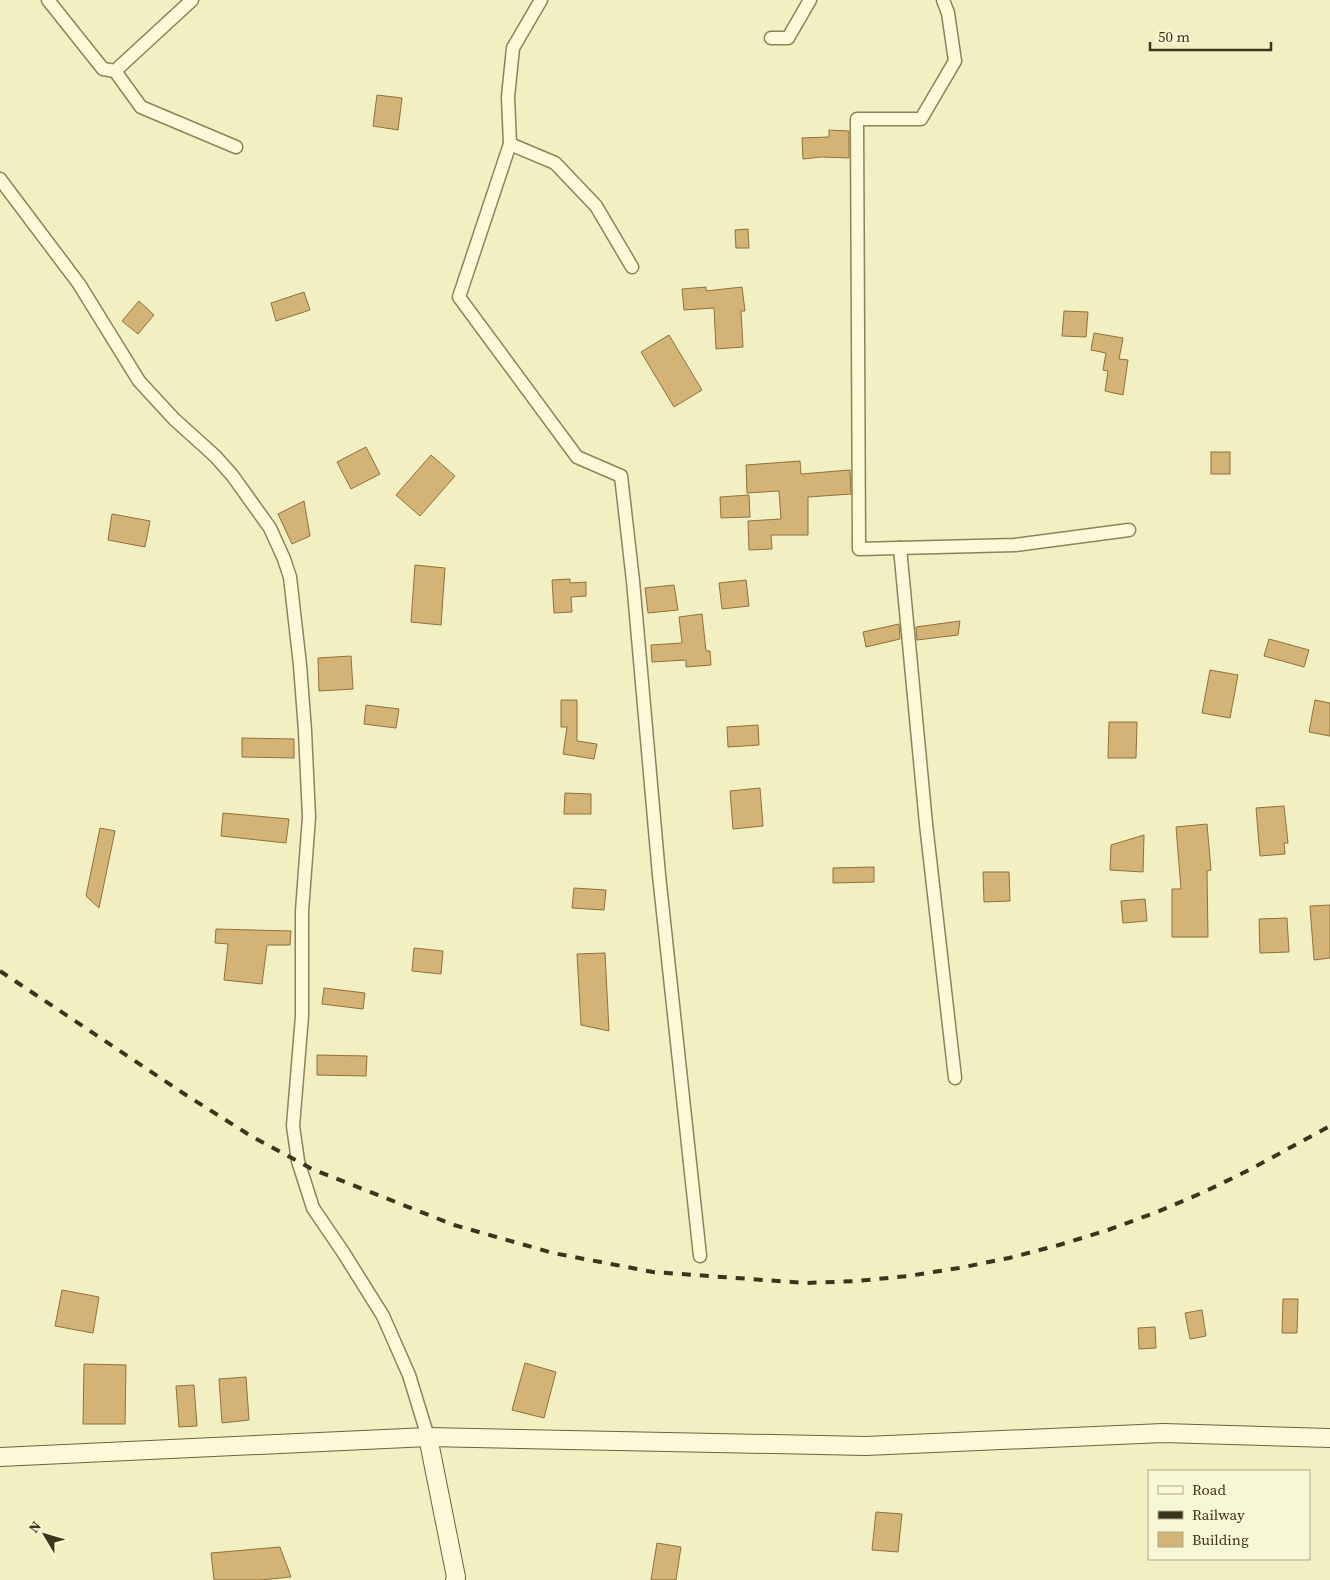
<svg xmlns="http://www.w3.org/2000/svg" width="1330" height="1580" font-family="'Source Serif 4',serif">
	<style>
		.building { fill: #d3b376; stroke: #8f713c }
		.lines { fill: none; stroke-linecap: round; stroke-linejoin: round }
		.street-casing { stroke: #8e8258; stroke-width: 15 }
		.secondary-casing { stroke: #6f623b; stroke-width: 20 }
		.street { stroke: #fbf9d7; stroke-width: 12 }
		.secondary { stroke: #fbf9d7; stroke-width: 18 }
		.rail { stroke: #3c341d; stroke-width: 4; stroke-dasharray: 9 9; stroke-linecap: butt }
	</style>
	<rect width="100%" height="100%" fill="#f2efc3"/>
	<g class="building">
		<path d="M377,95L402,98L398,130L373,126Z"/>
		<path d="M829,130L849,131V158L821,157L803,159L802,138L829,137Z"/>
		<path d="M748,229L749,248H736L735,230Z"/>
		<path d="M706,287V291L742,287L745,311H741L743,347L716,349L714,308L684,310L682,289Z"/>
		<path d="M304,292L310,310L276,321L271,303Z"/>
		<path d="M139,301L154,315L138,334L122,321Z"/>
		<path d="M1064,311L1088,312L1086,337L1062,336Z"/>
		<path d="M1094,333L1123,338L1119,359L1128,360L1123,395L1105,391L1108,371L1103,370L1106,353L1091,350Z"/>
		<path d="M669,335L702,390L674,407L641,352Z"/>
		<path d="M366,447L380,474L351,489L337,462Z"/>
		<rect x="1211" y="452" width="19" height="22"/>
		<path d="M431,455L455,476L420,516L396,495Z"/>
		<path d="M800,461L801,474L850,470L851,494L808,497V535H771L772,549L749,550L748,521L781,519L779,491L747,493L746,465Z"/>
		<path d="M749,495L750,517L721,518L720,497Z"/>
		<path d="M304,501L310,536L292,544L278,514Z"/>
		<path d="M112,514L150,521L145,547L108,540Z"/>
		<path d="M415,565L445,568L441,625L411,622Z"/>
		<path d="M570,579V583L586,582V596L571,597L572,612L554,613L552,580Z"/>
		<path d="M746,580L749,606L722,609L719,583Z"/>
		<path d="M674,585L678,610L648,613L645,588Z"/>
		<path d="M702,614L706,651H710L711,665L686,667V660L652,662L651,645L682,643L679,617Z"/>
		<path d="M960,621L958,635L917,640L916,627Z"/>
		<path d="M899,624L900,639L866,647L863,632Z"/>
		<path d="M1269,639L1309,650L1304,667L1264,656Z"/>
		<path d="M351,656L353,689L319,691L318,658Z"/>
		<path d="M1210,670L1238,675L1230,718L1202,713Z"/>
		<path d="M561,700H577V741L597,744L594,759L563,754L567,727H561Z"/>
		<path d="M1315,700L1330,703V736L1309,732Z"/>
		<path d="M366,705L399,709L396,728L364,724Z"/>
		<path d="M1109,722H1137L1136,758H1108Z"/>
		<path d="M758,725L759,745L728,747L727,727Z"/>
		<path d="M242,738L294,739V758L242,757Z"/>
		<path d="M760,788L763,826L733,829L730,791Z"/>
		<path d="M565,793L591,794V814H564Z"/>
		<path d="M1284,806L1288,843H1284L1285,854L1260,856L1256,808Z"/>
		<path d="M223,813L289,819L286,843L221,836Z"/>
		<path d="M1207,824L1211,870L1207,871L1208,937H1172V889H1181L1176,827Z"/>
		<path d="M100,828L115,831L99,908L86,896Z"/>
		<path d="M1144,835L1143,872L1110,870L1111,845Z"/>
		<path d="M874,867V882L833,883V868Z"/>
		<path d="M983,872H1009L1010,901L984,902Z"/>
		<path d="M574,888L606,890L604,910L572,908Z"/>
		<path d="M1145,899L1147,921L1123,923L1121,901Z"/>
		<path d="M1330,905V958L1314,960L1310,906Z"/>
		<path d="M1287,918L1289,952L1260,953L1259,919Z"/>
		<path d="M216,929L291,931L290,945H267L262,984L224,980L228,944L215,943Z"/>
		<path d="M414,948L443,951L441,974L412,971Z"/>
		<path d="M605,953L609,1031L581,1025L577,954Z"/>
		<path d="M324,988L365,993L363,1009L322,1004Z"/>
		<path d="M317,1055L367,1056L366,1076L317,1075Z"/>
		<path d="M62,1290L99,1297L93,1333L55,1326Z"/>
		<path d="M1283,1299H1298L1297,1333H1282Z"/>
		<path d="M1202,1310L1206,1336L1190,1339L1185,1313Z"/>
		<path d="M1155,1327L1156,1348L1139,1349L1138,1328Z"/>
		<path d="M525,1363L556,1372L544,1418L512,1410Z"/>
		<path d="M84,1364L126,1365L125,1424H83Z"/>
		<path d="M246,1377L249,1420L222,1423L219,1379Z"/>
		<path d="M194,1385L197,1426L179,1427L176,1386Z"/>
		<path d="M876,1512L902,1514L898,1552L872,1550Z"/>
		<path d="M657,1543L681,1547L676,1580H651Z"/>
		<path d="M280,1547L291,1577L260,1580H214L211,1553Z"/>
	</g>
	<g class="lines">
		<g class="street-casing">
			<g id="street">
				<path d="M48,0L103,69L115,71"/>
				<path d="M192,0L115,71L141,107L236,147"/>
				<path d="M541,0L513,48L508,97L510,144L459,297L577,457L621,476L633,581L659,875L700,1256"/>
				<path d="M943,0L948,13L955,61L921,119H857L859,549L1015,545L1129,530"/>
				<path d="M771,38H788L810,0"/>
				<path d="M510,144L555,163L596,206L632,267"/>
				<path d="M0,179L79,284L139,381L174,419L215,456L232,475L270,528L284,559L290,577L300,665L305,731L309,817L302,911V1016L293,1126L298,1161L313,1208L343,1252L383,1316L409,1375L428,1437"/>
				<path d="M900,548L926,824L955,1078"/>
			</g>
		</g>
		<g class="secondary-casing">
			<g id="secondary">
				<path d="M428,1437L456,1577L455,1580"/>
				<path d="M0,1457L428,1437L866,1446L1163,1433L1330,1438"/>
			</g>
		</g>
		<use href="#street" class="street"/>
		<use href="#secondary" class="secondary"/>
		<path class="rail" d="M0,971L186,1095L251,1136L312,1169L454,1225L553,1253L653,1272L806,1283L857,1281L908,1276L959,1268L1009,1258L1059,1245L1108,1230L1157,1212L1204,1192L1251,1169L1330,1126"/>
	</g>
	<rect x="1148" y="1470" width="162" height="90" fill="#f8f7d3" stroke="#ada98a"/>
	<rect x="1158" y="1486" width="25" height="8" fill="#fbf9d7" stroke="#ada98a"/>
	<text x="1192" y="1495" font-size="15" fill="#3c341d">Road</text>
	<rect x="1158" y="1511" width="25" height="8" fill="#3c341d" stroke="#ada98a"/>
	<text x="1192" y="1520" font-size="15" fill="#3c341d">Railway</text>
	<rect x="1158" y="1532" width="25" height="15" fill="#d3b376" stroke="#ada98a"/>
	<text x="1192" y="1545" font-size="15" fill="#3c341d">Building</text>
	<g transform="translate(45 1535) rotate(308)" stroke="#f8f7d3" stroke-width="4" paint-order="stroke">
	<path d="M0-4L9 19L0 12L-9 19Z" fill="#3c341d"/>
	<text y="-8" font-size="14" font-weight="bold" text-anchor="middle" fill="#3c341d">N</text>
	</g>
	<path d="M1150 42v8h121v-8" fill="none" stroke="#3c341d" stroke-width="2.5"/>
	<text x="1158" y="42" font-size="15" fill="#3c341d" stroke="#f8f7d3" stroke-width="4" paint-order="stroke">50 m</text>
</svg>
